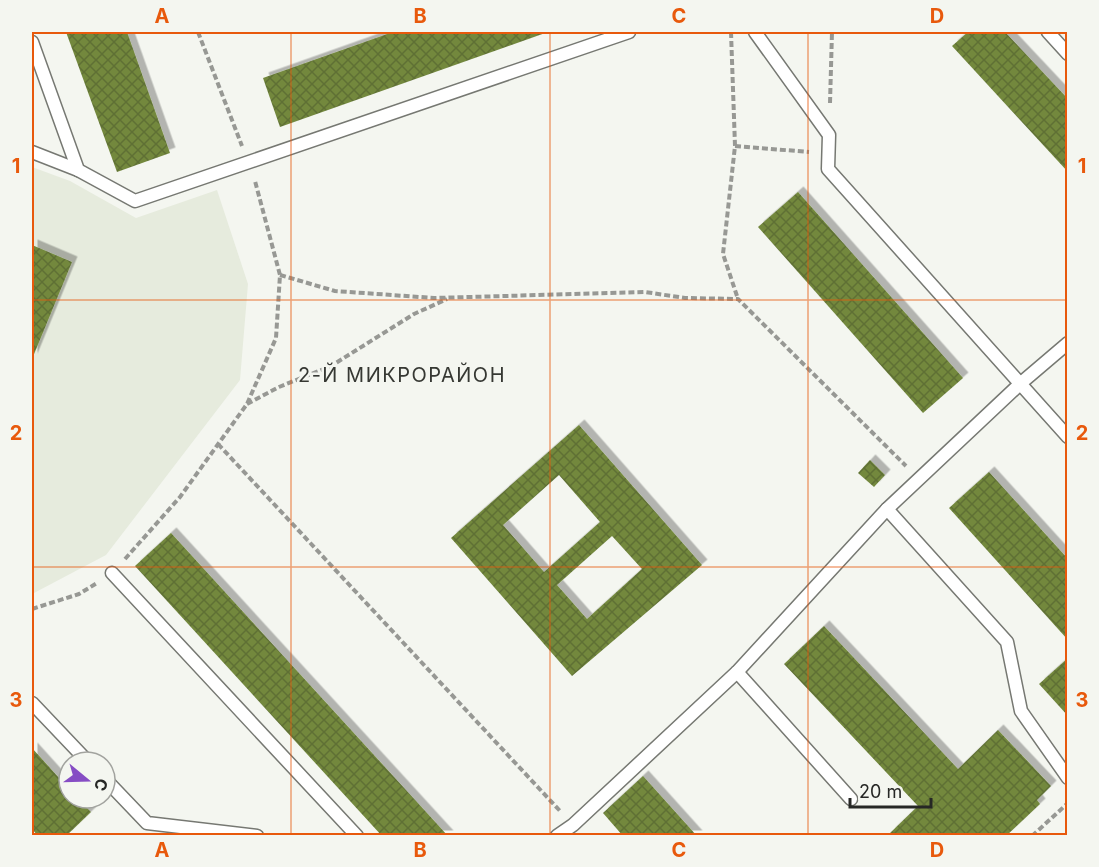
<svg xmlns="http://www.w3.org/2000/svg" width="1099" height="867" font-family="Inter,sans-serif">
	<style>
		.built { fill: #e6ebdd }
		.building { fill: url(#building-cross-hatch); fill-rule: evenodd; filter: url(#shadow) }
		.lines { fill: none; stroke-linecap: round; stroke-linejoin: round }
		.lane-casing { stroke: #767872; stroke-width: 15 }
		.path { stroke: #979894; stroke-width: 4; stroke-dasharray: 6 3; stroke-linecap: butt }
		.lane { stroke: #fff; stroke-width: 12 }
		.grid { fill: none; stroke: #e8590c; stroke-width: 1.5; stroke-opacity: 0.55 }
		.labels { text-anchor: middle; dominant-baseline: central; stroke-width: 5; stroke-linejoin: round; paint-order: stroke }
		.neighbourhood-label { font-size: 20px; letter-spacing: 1.5px; fill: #363833; stroke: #f4f6f0 }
		.neatline { fill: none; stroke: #e8590c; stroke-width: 2 }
		.grid-label { font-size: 20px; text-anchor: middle; font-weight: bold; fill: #e8590c }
	</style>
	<defs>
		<pattern id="building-cross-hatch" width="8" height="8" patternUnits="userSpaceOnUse" patternTransform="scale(1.5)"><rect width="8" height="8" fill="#73883e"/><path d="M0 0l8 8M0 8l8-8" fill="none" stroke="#5e6f34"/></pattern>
		<filter id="shadow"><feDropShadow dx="5.5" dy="-5.5" stdDeviation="0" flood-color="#0004"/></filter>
	</defs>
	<rect width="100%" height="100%" fill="#f4f6f0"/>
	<path class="built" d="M32,167L70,181L136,218L217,190L248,284L240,380L106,555L34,593H32Z"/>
	<g class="building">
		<path d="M66,32H127L170,153L117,172Z"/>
		<path d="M393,32H548L280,127L263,78Z"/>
		<path d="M968,32H1005L1068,99V172L952,46Z"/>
		<path d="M798,192L963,378L923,413L758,227Z"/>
		<path d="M32,245L72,262L32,359Z"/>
		<path d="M579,425L702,565L572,676L451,538ZM559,475L600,522L544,572L503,525ZM612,536L642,569L587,619L557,585Z"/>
		<path d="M870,460L885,475L874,487L858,473Z"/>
		<path d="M989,472L1068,559V640L949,508Z"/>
		<path d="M171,533L448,836H382L135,566Z"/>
		<path d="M824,626L958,769L998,730L1051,786L1037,800L1040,804L1006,836H892L890,833L918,806L784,664Z"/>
		<path d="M1068,658V716L1039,684Z"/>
		<path d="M32,748L69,789V798H77L91,812L66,836H38L32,829Z"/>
		<path d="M643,776L697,836H623L603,813Z"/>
	</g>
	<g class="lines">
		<g class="lane-casing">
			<g id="lane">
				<path d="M755,32L829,135L828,169L1068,437"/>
				<path d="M1048,32L1068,54"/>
				<path d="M32,42L78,170L135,201L629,32"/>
				<path d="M32,152L78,170"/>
				<path d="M887,509L1007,642L1021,711L1068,778"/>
				<path d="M112,573L357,836"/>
				<path d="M737,672L851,799"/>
				<path d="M32,703L88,762"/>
				<path d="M105,779L147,823L257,836"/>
				<path d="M557,836L573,825L737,672L887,509L1021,383L1068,343"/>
			</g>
		</g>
		<g class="path">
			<path d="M198,32L242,146"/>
			<path d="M731,32L735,146L723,254L738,299"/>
			<path d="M830,103L832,32"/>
			<path d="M735,146L809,152"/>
			<path d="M280,275L335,291L434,298L645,292L685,298L738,299L906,466"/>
			<path d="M247,404L279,387L331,366L414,314L447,299"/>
			<path d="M218,444L561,812"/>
			<path d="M125,559L180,497L247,404L276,338L280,275L255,181"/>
			<path d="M32,609L79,594L97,583"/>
			<path d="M1032,836L1068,803"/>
		</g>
		<use href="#lane" class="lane"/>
	</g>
	<path class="grid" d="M291,32V836M550,32V836M808,32V836M32,300H1068M32,567H1068"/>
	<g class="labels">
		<g class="neighbourhood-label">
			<text x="402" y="375">2-Й МИКРОРАЙОН</text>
		</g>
	</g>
	<rect width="1099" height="867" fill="none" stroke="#f4f6f0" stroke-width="66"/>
	<g transform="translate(87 780) rotate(109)"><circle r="28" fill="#f4f6f0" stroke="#a2a39f" stroke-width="1.5"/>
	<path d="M0-4.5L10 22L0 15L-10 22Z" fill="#864dc4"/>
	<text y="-9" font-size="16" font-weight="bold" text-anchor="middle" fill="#262725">С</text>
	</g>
	<path d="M850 798v9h81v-9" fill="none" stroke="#262725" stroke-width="3"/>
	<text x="859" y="798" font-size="18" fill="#262725" stroke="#f4f6f0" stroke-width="4.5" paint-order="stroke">20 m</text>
	<rect x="33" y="33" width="1033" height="801" class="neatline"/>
	<g class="grid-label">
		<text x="162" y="23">A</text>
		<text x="420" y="23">B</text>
		<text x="679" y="23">C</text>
		<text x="937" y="23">D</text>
		<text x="16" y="173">1</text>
		<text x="1082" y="173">1</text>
		<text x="16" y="440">2</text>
		<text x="1082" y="440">2</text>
		<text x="16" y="707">3</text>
		<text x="1082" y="707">3</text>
		<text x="162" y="857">A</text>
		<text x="420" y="857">B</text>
		<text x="679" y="857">C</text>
		<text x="937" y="857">D</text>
	</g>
</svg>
